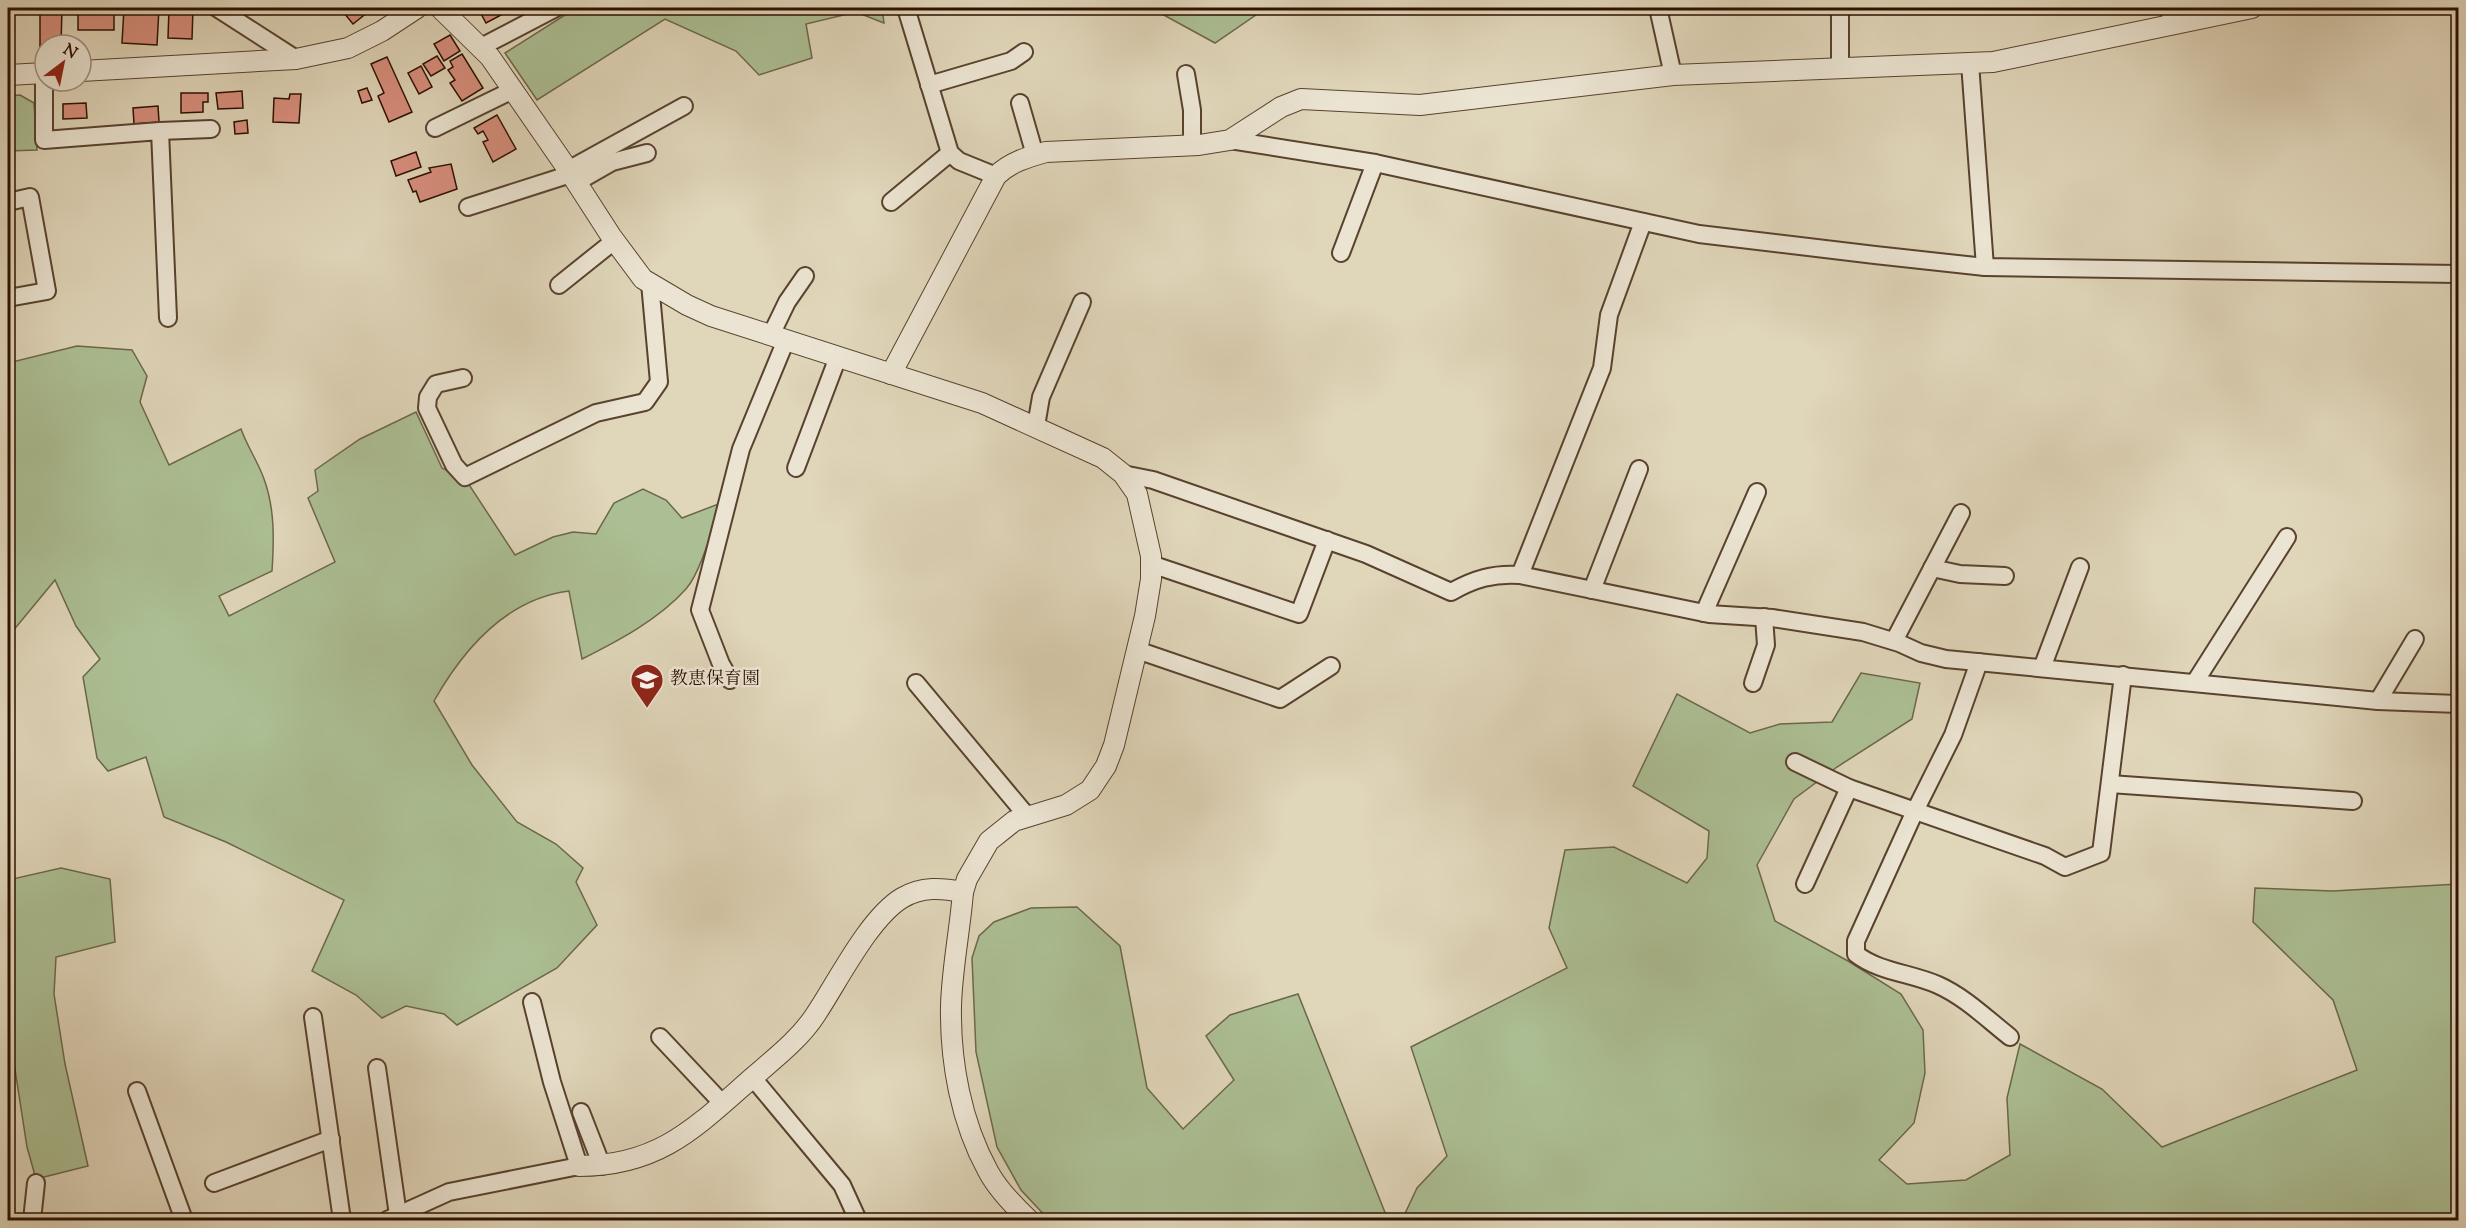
<svg xmlns="http://www.w3.org/2000/svg" width="2466" height="1228" font-family="'Sorts Mill Goudy','Noto Serif JP',serif">
	<style>
		.green { fill: #acbf94; stroke: #6c684a; stroke-width: 1.5 }
		.building { fill: #d98f7e; stroke: #2c1000; stroke-width: 1.5 }
		.lines { fill: none; stroke-linecap: round; stroke-linejoin: round }
		.minor-casing { stroke: #59422e; stroke-width: 20 }
		.tertiary-casing { stroke: #59422e; stroke-width: 22 }
		.minor { stroke: #ebe4d2; stroke-width: 16 }
		.tertiary { stroke: #ebe4d2; stroke-width: 20 }
		.labels { text-anchor: middle; dominant-baseline: central; stroke-width: 5; stroke-linejoin: round; paint-order: stroke }
		.poi-label { font-size: 18px; fill: #2c1000; stroke: #ebe4d2; text-anchor: start }
	</style>
	<rect width="100%" height="100%" fill="#e0d6ba"/>
	<filter id="stains"><feTurbulence type="fractalNoise" baseFrequency=".00333" numOctaves="4"/><feColorMatrix values="0 0 0 0 .2 0 0 0 0 .09 0 0 0 0 .02 0 0 0 .5 -.17"/></filter>
	<radialGradient id="worn" r=".72"><stop offset=".6" stop-color="#630" stop-opacity="0"/><stop offset="1" stop-color="#630" stop-opacity=".3"/></radialGradient>
	<g class="green">
		<path d="M576,8H882L884,23L856,12L806,24L812,58L759,75L736,51L665,19L537,100L505,53Z"/>
		<path d="M1151,8H1266L1215,43Z"/>
		<path d="M20,95L34,103L37,150L8,151V96Z"/>
		<path d="M77,346L132,350L147,376L140,402L169,465L241,429C247,446 258,462 264,479C275,509 274,540 272,571L219,596L229,616L335,562L308,498L318,491L315,470L360,439L416,412L442,468L466,480L515,555L553,537L573,532L596,534L614,503L643,489L666,500L682,518L721,503C713,526 701,572 686,589C658,620 618,641 582,659L569,591C506,599 464,648 434,701L472,765L517,822L556,844L583,868L576,882L597,925L557,968L457,1025L444,1014L406,1006L382,1018L356,995L312,971L344,900L226,842L164,817L146,757L108,771L97,758L83,677L100,659L76,626L55,580L12,632L8,667V363Z"/>
		<path d="M1861,673L1920,683L1912,719L1837,767L1794,799L1757,865L1775,921L1848,961L1901,994L1923,1030L1925,1073L1914,1123L1879,1160L1907,1184L1966,1180L2010,1155L2007,1098L2020,1044L2102,1089L2162,1147L2357,1070L2333,1000L2253,922L2255,888L2333,891L2458,884V1220H1402L1417,1188L1447,1156L1411,1047L1567,968L1549,928L1565,850L1614,847L1687,883L1707,858L1709,831L1633,786L1677,694L1750,733L1780,724L1832,722Z"/>
		<path d="M61,868L110,879L115,942L56,957L54,994L65,1064L88,1166L36,1179L27,1147L8,1024V880Z"/>
		<path d="M1077,907L1120,946L1147,1088L1183,1129L1234,1080L1206,1036L1230,1015L1298,994L1388,1220H1049L1021,1190L997,1147L976,1052L972,958L979,936L994,922L1031,908Z"/>
	</g>
	<g class="building">
		<path d="M40,8H62L61,45L40,47Z"/>
		<rect x="78" y="8" width="36" height="22"/>
		<path d="M124,8H159L157,45L122,43Z"/>
		<path d="M169,8H193L192,39L168,38Z"/>
		<path d="M340,8H373L353,24Z"/>
		<path d="M478,8H499L503,14L486,23Z"/>
		<path d="M450,35L460,51L444,61L434,44Z"/>
		<path d="M462,54L483,88L462,101L450,83L455,80L448,70L453,67L450,61Z"/>
		<path d="M437,56L445,68L431,76L423,64Z"/>
		<path d="M387,57L412,112L389,122L378,96L384,93L371,64Z"/>
		<path d="M421,66L432,87L419,94L408,73Z"/>
		<path d="M367,88L372,100L362,103L358,91Z"/>
		<path d="M242,91L243,108L218,109L216,93Z"/>
		<path d="M181,93H208V102H203V112L181,113Z"/>
		<path d="M290,94H301L299,123L273,122L274,98L289,99Z"/>
		<path d="M86,103L87,118L63,119V104Z"/>
		<path d="M158,106L159,122L134,124L133,108Z"/>
		<path d="M497,115L516,149L493,162L483,142L488,140L483,131L478,134L474,128Z"/>
		<path d="M247,120L248,133L235,134L234,122Z"/>
		<path d="M416,152L421,167L396,176L391,161Z"/>
		<path d="M451,164L457,189L420,202L416,191L413,192L408,180L431,172L429,168Z"/>
	</g>
	<g class="lines">
		<g class="minor-casing">
			<g id="minor">
				<path d="M217,8L296,59"/>
				<path d="M906,8L950,153L959,161L996,176"/>
				<path d="M1658,8L1673,75"/>
				<path d="M2169,8L2172,24"/>
				<path d="M481,47L556,8"/>
				<path d="M1970,63L1985,267"/>
				<path d="M1840,68V8"/>
				<path d="M44,73V140L160,131L168,318"/>
				<path d="M1186,74L1192,110V145"/>
				<path d="M929,85L1011,61L1024,52"/>
				<path d="M1020,103L1035,155"/>
				<path d="M435,128L513,90"/>
				<path d="M160,131L211,129"/>
				<path d="M1230,140L1375,163L1699,234L1875,255L1985,267L2458,274"/>
				<path d="M568,170L684,106"/>
				<path d="M577,182L612,162L647,153"/>
				<path d="M8,202L30,197L47,291L8,298"/>
				<path d="M891,202L950,153"/>
				<path d="M468,207L571,174"/>
				<path d="M1341,253L1375,163"/>
				<path d="M559,285L614,241"/>
				<path d="M771,335L787,302L805,276"/>
				<path d="M463,378L436,384L428,397L427,408L454,465L465,477L596,413L645,402L659,382L650,283"/>
				<path d="M1036,426L1041,397L1082,302"/>
				<path d="M796,468L838,357"/>
				<path d="M1123,474L1153,480L1366,554L1451,592C1474,579 1494,573 1520,575L1709,614L1772,618L1863,632L1899,643L1921,653L1946,659L2378,701L2458,704"/>
				<path d="M1151,564L1299,614L1327,540"/>
				<path d="M1932,568L1960,574L2005,576"/>
				<path d="M1520,575L1602,368L1609,315L1643,222"/>
				<path d="M1592,590L1639,469"/>
				<path d="M1704,613L1757,492"/>
				<path d="M1894,641L1961,513"/>
				<path d="M1137,650L1280,699L1331,666"/>
				<path d="M1979,662L1953,735L1915,811L1856,941V954C1879,972 1911,973 1938,985C1965,997 1987,1019 2010,1037"/>
				<path d="M2042,668L2080,567"/>
				<path d="M730,680L721,664L700,610L741,449L786,340"/>
				<path d="M2195,682L2287,537"/>
				<path d="M916,683L1027,816"/>
				<path d="M1753,683L1766,645L1764,617"/>
				<path d="M2378,701L2415,639"/>
				<path d="M1795,762L1849,788L2045,856L2065,867L2101,853L2123,675"/>
				<path d="M2110,784L2353,801"/>
				<path d="M1805,884L1849,788"/>
				<path d="M313,1017L342,1220"/>
				<path d="M660,1037L723,1104"/>
				<path d="M377,1068L398,1215"/>
				<path d="M753,1078L842,1185L858,1220"/>
				<path d="M137,1091L184,1220"/>
				<path d="M581,1112L602,1166"/>
				<path d="M214,1183L331,1139"/>
				<path d="M32,1220L36,1183"/>
				<path d="M387,1220L449,1192L579,1166L552,1082L532,1002"/>
			</g>
		</g>
		<g class="tertiary-casing">
			<g id="tertiary">
				<path d="M440,8L490,57L571,174L611,236L643,279L687,305L711,316L982,403L1103,458L1123,474L1137,494L1151,556V579L1145,616L1114,745L1106,766L1090,790L1066,805L1014,821L989,841L967,879L963,892C960,930 952,968 951,1006C950,1062 961,1122 988,1171C998,1190 1014,1206 1029,1220"/>
				<path d="M81,71L296,59L348,48L382,31L417,8"/>
				<path d="M8,75L45,73"/>
				<path d="M891,374L996,176C1010,162 1028,157 1046,152L1199,145L1230,140L1281,107L1301,99L1420,105L1673,75L1993,62L2252,8"/>
				<path d="M579,1166C659,1166 695,1128 752,1078C774,1059 800,1039 816,1014C838,981 869,918 902,898C922,886 942,888 963,892"/>
			</g>
		</g>
		<use href="#minor" class="minor"/>
		<use href="#tertiary" class="tertiary"/>
	</g>
	<defs>
		<g id="school-pin" transform="scale(1.725)"><path d="M0 17L-7.5 6A9.5 9.5 0 1 1 7.5 6Z" fill="#8f2418" stroke="#ebe4d2"/><path d="M0-5L7-2L0 1L-7-2ZM-4 1L0 2.5L4 1V4Q0 6-4 4Z" fill="#fff"/></g>
	</defs>
	<g fill-rule="evenodd">
		<use href="#school-pin" x="647" y="680"/>
	</g>
	<g class="labels">
		<g class="poi-label">
			<text x="670" y="680">教恵保育園</text>
		</g>
	</g>
	<rect width="2466" height="1228" fill="none" stroke="#e0d6ba" stroke-width="30"/>
	<rect x="9" y="9" width="2448" height="1210" fill="none" stroke="#2c1000" stroke-width="3"/>
	<rect x="15" y="15" width="2436" height="1198" fill="none" stroke="#2c1000" stroke-width="1.5"/>
	<g transform="translate(63 63) rotate(32)"><circle r="28" fill="#ebe4d2" stroke="#9f8f7e" stroke-width="1.5"/>
	<path d="M0-4.5L10 22L0 15L-10 22Z" fill="#8f2418"/>
	<text y="-9" font-size="16" font-weight="bold" text-anchor="middle" fill="#2c1000">N</text>
	</g>
	<rect width="100%" height="100%" filter="url(#stains)"/>
	<rect width="100%" height="100%" fill="url(#worn)"/>
</svg>
